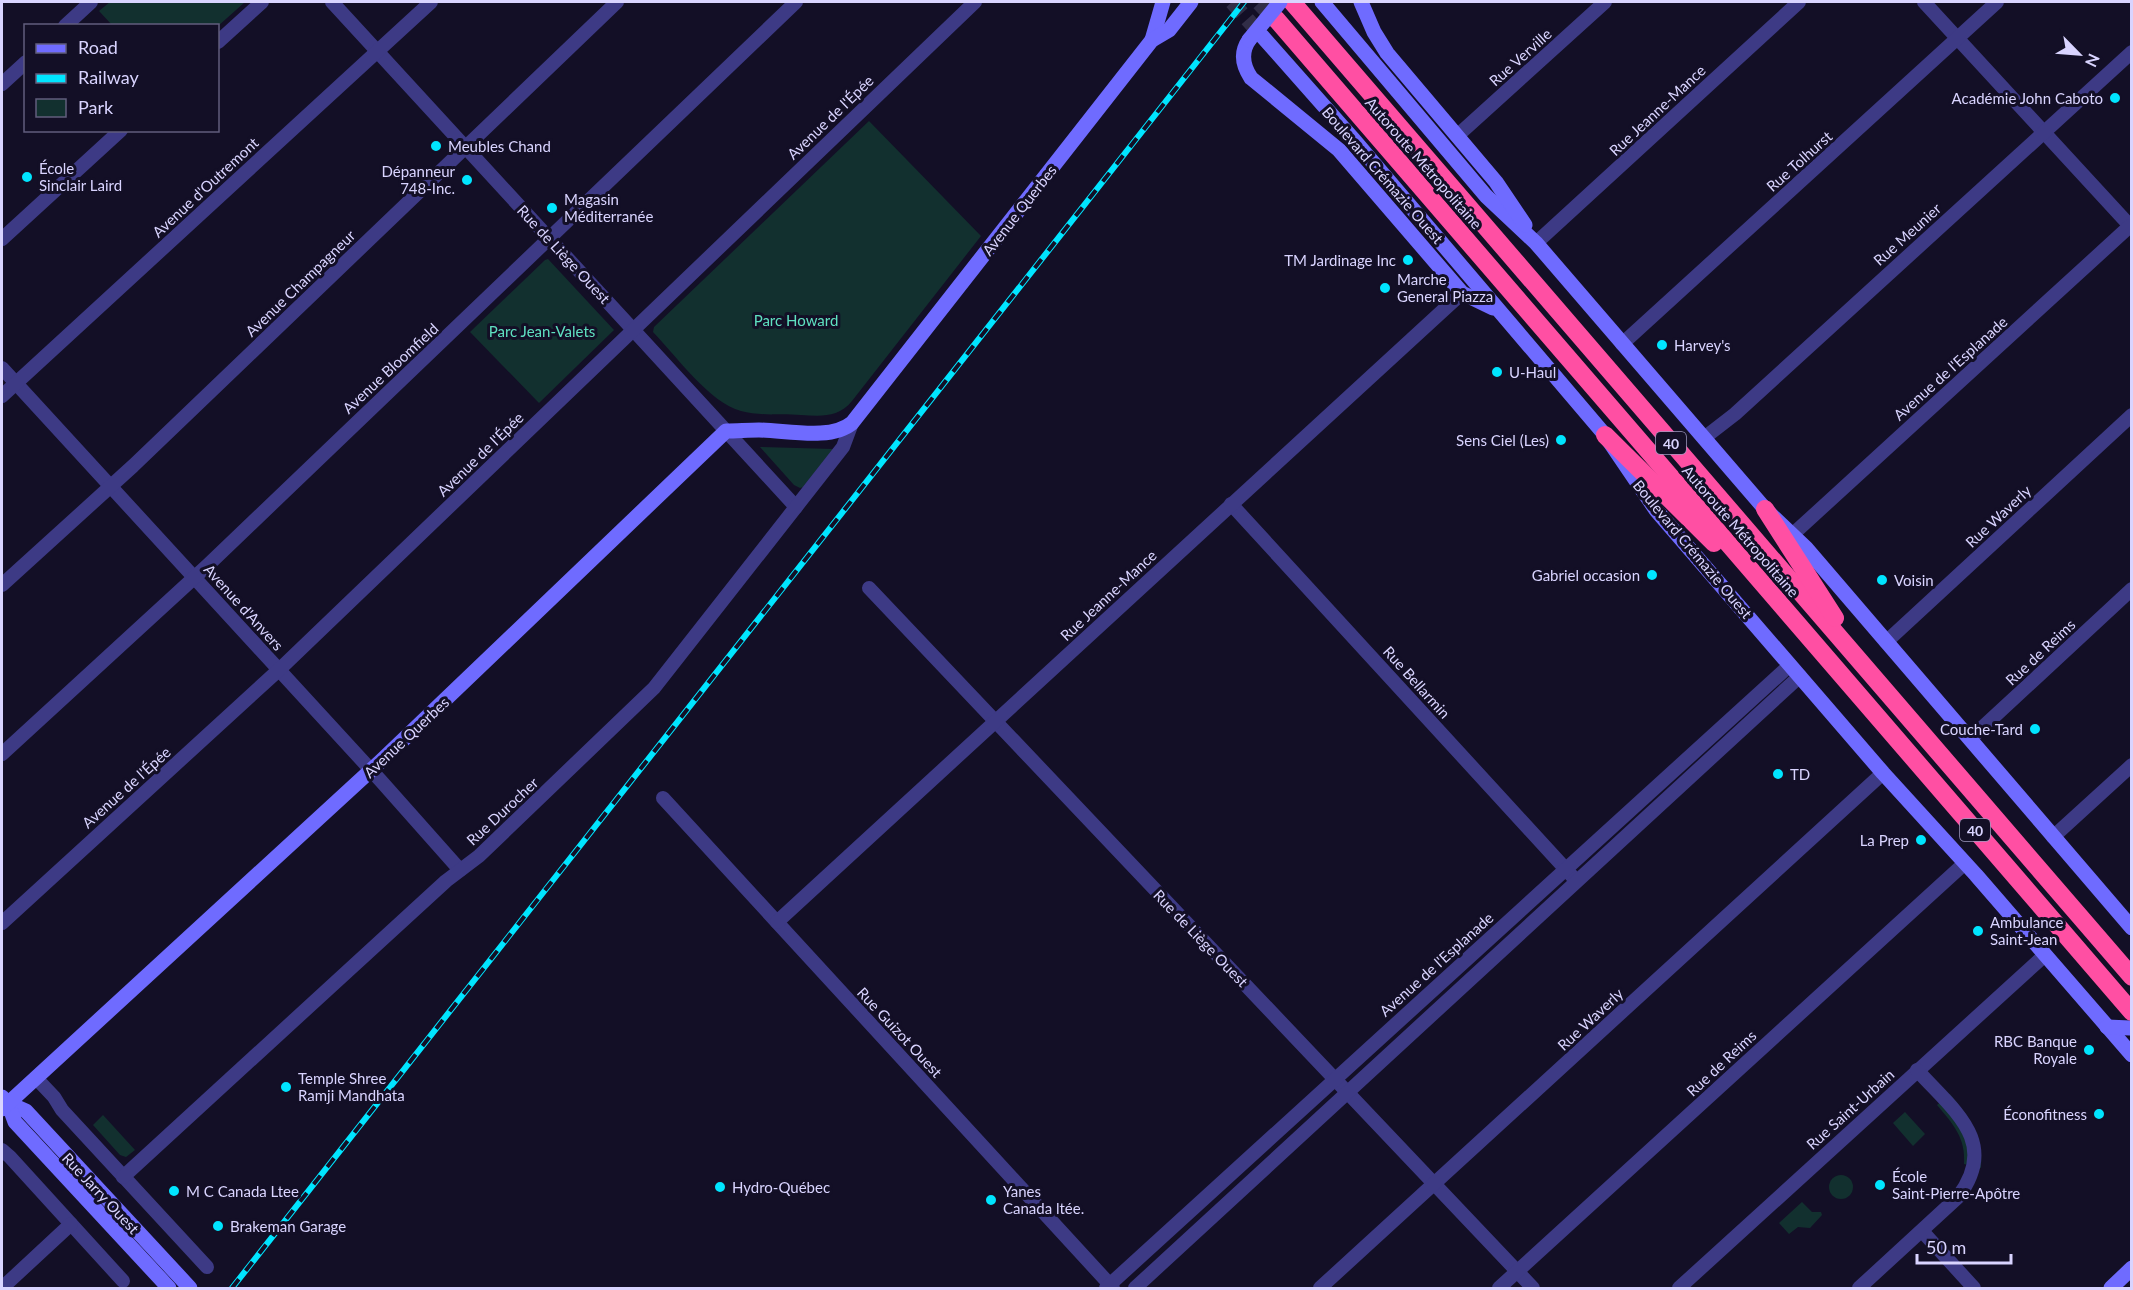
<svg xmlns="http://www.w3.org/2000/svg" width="2133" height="1290" font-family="Lato,sans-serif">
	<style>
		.green { fill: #12302f }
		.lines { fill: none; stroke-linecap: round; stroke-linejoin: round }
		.secondary-tunnel { stroke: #312d47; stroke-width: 15; stroke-dasharray: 15 8; stroke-linecap: butt }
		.highway-tunnel { stroke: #312d47; stroke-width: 18; stroke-dasharray: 18 9; stroke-linecap: butt }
		.street { stroke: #3d3a85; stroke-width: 14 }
		.secondary { stroke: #6f6bff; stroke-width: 15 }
		.highway { stroke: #ff4fa3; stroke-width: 18 }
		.rail-casing { stroke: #00e5ff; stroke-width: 6 }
		.rail { stroke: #130f26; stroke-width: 4; stroke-dasharray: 11; stroke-linecap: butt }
		.secondary-bridge { stroke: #6f6bff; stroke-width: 15 }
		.poi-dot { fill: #00e5ff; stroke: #130f26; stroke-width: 2 }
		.labels { text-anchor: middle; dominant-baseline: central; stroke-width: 6; stroke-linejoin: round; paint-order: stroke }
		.shield { fill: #130f26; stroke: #9e99be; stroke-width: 1.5 }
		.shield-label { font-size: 14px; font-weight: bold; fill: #d9d4ff }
		.street-label { font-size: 15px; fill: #d9d4ff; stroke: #130f26 }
		.poi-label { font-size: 15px; fill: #d9d4ff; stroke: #130f26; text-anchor: start }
		.park-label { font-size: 15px; fill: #5fe0c0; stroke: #130f26 }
	</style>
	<rect width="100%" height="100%" fill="#130f26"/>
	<g class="green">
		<path d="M110,2H245L218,26L112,25L99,11Z"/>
		<path d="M869,121L981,236L852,401C838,418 821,416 801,415C782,414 760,416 741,411C710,403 676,356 653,332L654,327Z"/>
		<path d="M548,259L614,330L539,403L470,332L545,260Z"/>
		<path d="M760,447L833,449L803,487L800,488L794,485Z"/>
		<path d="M1950,1094C1969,1117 1984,1136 1981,1168L1964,1164C1966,1138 1953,1124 1937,1105Z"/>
		<path d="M1905,1112L1925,1134L1913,1146L1893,1123Z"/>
		<path d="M103,1115L135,1150L126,1157L120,1155L93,1125Z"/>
		<circle cx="1841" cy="1187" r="12"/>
		<path d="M1802,1202L1812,1212H1821L1822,1215L1810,1228L1798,1227L1789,1234L1779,1223Z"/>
	</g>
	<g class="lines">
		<path class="secondary-tunnel" d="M1232,2L1262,36"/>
		<path class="highway-tunnel" d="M1260,2L1276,19"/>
		<g class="street">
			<path d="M332,2L796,507"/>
			<path d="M1924,2L2132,228"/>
			<path d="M65,26L91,2"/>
			<path d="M218,42L262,2"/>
			<path d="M2,84L26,62"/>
			<path d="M1457,136L1605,2"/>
			<path d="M2,239L121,130"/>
			<path d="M1536,243L1799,2"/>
			<path d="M1622,344L1997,2"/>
			<path d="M2,368L381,781L460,870"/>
			<path d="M2,396L431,2"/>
			<path d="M1704,438L1735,414L2132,52"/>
			<path d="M1231,504L1572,876"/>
			<path d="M1792,535L2130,226"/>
			<path d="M2,585L133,466L617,2"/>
			<path d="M869,588L1533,1288"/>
			<path d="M1886,642L2132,415"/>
			<path d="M1970,739L2132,589"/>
			<path d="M2,754L208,565L796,2"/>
			<path d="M663,798L1113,1288"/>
			<path d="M2053,837L2132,765"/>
			<path d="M777,922L1462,293"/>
			<path d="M2,923L282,667L975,2"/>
			<path d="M36,1078L54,1097L62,1110L207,1267"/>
			<path d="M2,1150L10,1157L123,1281"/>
			<path d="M123,1177L446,881L479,856L654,688L843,447L852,423"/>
			<path d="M1922,1231L1974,1288"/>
			<path d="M2,1288L71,1224"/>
			<path d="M1106,1288L1790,665"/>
			<path d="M1135,1288L1800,676"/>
			<path d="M1320,1288L1883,773"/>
			<path d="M1499,1288L1965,863"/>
			<path d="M1679,1288L2045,955"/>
			<path d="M1859,1288L1958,1197C2000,1142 1953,1110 1917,1070"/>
		</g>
		<g class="secondary">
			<path d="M1322,2L1486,196L1536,243L1765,509L1806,548L2132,928"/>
			<path d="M1361,2L1374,32L1387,53L1496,182L1525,225"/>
			<path d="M1262,36L1354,140L1605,435L1656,510L1883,773L1976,875L2132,1055"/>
			<path d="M1152,40L1163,2"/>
			<path d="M1249,40C1240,53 1243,66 1251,78L1339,150L1462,293L1493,308"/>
			<path d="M2107,1027L2130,1028"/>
			<path d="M2,1097L8,1103L26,1111L190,1288"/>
			<path d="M8,1103L15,1122L169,1288"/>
			<path d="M2,1109L381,761L726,431C737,431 748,430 759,430C785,430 831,441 852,423L1152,40L1169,30L1191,2"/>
			<path d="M2111,1288L2132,1268"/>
		</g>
		<g class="highway">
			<path d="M1292,2L2132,977"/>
			<path d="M1276,19L2132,1012"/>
			<path d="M1605,435L1714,543"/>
			<path d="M1765,509L1835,618"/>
		</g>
		<g class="rail-casing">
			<path id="rail" d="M232,1288L1244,2"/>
		</g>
		<use href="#rail" class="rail"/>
		<path class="secondary-bridge" d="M1249,40L1280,2"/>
	</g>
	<g class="poi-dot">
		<circle cx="2115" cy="98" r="6"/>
		<circle cx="436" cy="146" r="6"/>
		<circle cx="27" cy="177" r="6"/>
		<circle cx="467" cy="180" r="6"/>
		<circle cx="552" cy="208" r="6"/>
		<circle cx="1408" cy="260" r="6"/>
		<circle cx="1385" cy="288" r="6"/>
		<circle cx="1662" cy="345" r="6"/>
		<circle cx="1497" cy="372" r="6"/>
		<circle cx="1561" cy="440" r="6"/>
		<circle cx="1652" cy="575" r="6"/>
		<circle cx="1882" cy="580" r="6"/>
		<circle cx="2035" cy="729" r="6"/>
		<circle cx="1778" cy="774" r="6"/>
		<circle cx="1921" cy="840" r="6"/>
		<circle cx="1978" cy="931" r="6"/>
		<circle cx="2089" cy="1050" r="6"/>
		<circle cx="286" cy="1087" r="6"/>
		<circle cx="2099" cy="1114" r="6"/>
		<circle cx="1880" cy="1185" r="6"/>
		<circle cx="720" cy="1187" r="6"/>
		<circle cx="174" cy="1191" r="6"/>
		<circle cx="991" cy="1200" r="6"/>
		<circle cx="218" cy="1226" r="6"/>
	</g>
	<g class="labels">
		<g class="shield">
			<rect x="1656" y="432" width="30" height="22" rx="4.5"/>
			<rect x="1960" y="819" width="30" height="22" rx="4.5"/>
		</g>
		<g class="shield-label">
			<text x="1671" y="443">40</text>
			<text x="1975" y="830">40</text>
		</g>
		<g class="street-label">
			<text transform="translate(1520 57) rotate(-42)">Rue Verville</text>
			<text transform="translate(1657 110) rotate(-43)">Rue Jeanne-Mance</text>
			<text transform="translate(830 117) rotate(-44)">Avenue de l'Épée</text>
			<text transform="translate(1799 161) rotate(-42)">Rue Tolhurst</text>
			<text transform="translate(1424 163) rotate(49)">Autoroute Métropolitaine</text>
			<text transform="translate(1383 175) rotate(49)">Boulevard Crémazie Ouest</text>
			<text transform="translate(205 187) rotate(-43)">Avenue d'Outremont</text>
			<text transform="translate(1019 210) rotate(-52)">Avenue Querbes</text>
			<text transform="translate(1907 234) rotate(-42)">Rue Meunier</text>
			<text transform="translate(564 254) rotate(47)">Rue de Liège Ouest</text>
			<text transform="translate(300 283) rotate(-44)">Avenue Champagneur</text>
			<text transform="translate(390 368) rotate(-43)">Avenue Bloomfield</text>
			<text transform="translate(1950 368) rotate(-42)">Avenue de l'Esplanade</text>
			<text transform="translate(480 454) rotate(-44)">Avenue de l'Épée</text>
			<text transform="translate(1998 516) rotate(-43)">Rue Waverly</text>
			<text transform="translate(1741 531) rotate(49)">Autoroute Métropolitaine</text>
			<text transform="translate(1693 549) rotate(50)">Boulevard Crémazie Ouest</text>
			<text transform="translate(1108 595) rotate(-43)">Rue Jeanne-Mance</text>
			<text transform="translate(244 607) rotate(48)">Avenue d'Anvers</text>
			<text transform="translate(2040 652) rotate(-43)">Rue de Reims</text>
			<text transform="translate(1417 682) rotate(48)">Rue Bellarmin</text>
			<text transform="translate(406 737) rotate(-43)">Avenue Querbes</text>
			<text transform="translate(126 787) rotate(-42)">Avenue de l'Épée</text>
			<text transform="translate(502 811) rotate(-43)">Rue Durocher</text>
			<text transform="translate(1201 938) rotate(46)">Rue de Liège Ouest</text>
			<text transform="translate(1436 964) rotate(-42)">Avenue de l'Esplanade</text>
			<text transform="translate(1590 1019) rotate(-43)">Rue Waverly</text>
			<text transform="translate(900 1032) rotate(47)">Rue Guizot Ouest</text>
			<text transform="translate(1721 1063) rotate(-43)">Rue de Reims</text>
			<text transform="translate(1850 1109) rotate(-42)">Rue Saint-Urbain</text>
			<text transform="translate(101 1193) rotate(47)">Rue Jarry Ouest</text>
		</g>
		<g class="poi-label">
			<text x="2103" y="98" text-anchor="end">Académie John Caboto</text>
			<text x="448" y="146">Meubles Chand</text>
			<text x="39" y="168">École<tspan x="39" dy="17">Sinclair Laird</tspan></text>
			<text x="455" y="171" text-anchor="end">Dépanneur<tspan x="455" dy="17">748-Inc.</tspan></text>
			<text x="564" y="199">Magasin<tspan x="564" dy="17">Méditerranée</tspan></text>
			<text x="1396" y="260" text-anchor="end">TM Jardinage Inc</text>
			<text x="1397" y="279">Marche<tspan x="1397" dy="17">General Piazza</tspan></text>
			<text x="1674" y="345">Harvey's</text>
			<text x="1509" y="372">U-Haul</text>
			<text x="1549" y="440" text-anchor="end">Sens Ciel (Les)</text>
			<text x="1640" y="575" text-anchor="end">Gabriel occasion</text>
			<text x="1894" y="580">Voisin</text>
			<text x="2023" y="729" text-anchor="end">Couche-Tard</text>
			<text x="1790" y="774">TD</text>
			<text x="1909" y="840" text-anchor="end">La Prep</text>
			<text x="1990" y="922">Ambulance<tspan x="1990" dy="17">Saint-Jean</tspan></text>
			<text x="2077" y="1041" text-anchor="end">RBC Banque<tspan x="2077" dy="17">Royale</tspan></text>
			<text x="298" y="1078">Temple Shree<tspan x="298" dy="17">Ramji Mandhata</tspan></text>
			<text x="2087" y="1114" text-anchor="end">Éconofitness</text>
			<text x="1892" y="1176">École<tspan x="1892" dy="17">Saint-Pierre-Apôtre</tspan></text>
			<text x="732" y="1187">Hydro-Québec</text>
			<text x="186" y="1191">M C Canada Ltee</text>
			<text x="1003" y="1191">Yanes<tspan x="1003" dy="17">Canada ltée.</tspan></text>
			<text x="230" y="1226">Brakeman Garage</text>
		</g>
		<g class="park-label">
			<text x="796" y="320">Parc Howard</text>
			<text x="542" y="331">Parc Jean-Valets</text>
		</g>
	</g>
	<rect width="2133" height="1290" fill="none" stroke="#d9d4ff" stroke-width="6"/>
	<rect x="24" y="24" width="195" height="108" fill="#130f26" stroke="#625e7d" stroke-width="1.5"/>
	<rect x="36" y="44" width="30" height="9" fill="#6f6bff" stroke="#625e7d" stroke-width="1.5"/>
	<text x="78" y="54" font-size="18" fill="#d9d4ff">Road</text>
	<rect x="36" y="74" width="30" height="9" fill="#00e5ff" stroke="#625e7d" stroke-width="1.5"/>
	<text x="78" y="84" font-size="18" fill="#d9d4ff">Railway</text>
	<rect x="36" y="99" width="30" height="18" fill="#12302f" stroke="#625e7d" stroke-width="1.5"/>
	<text x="78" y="114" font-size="18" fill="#d9d4ff">Park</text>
	<g transform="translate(2079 54) rotate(115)" stroke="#130f26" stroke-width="4.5" paint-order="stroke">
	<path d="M0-4.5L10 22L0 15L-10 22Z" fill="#d9d4ff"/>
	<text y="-9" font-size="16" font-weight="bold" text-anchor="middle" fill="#d9d4ff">N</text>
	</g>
	<path d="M1917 1254v9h94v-9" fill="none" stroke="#d9d4ff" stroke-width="3"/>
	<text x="1926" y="1254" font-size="18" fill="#d9d4ff" stroke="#130f26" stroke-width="4.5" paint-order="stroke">50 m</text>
</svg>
